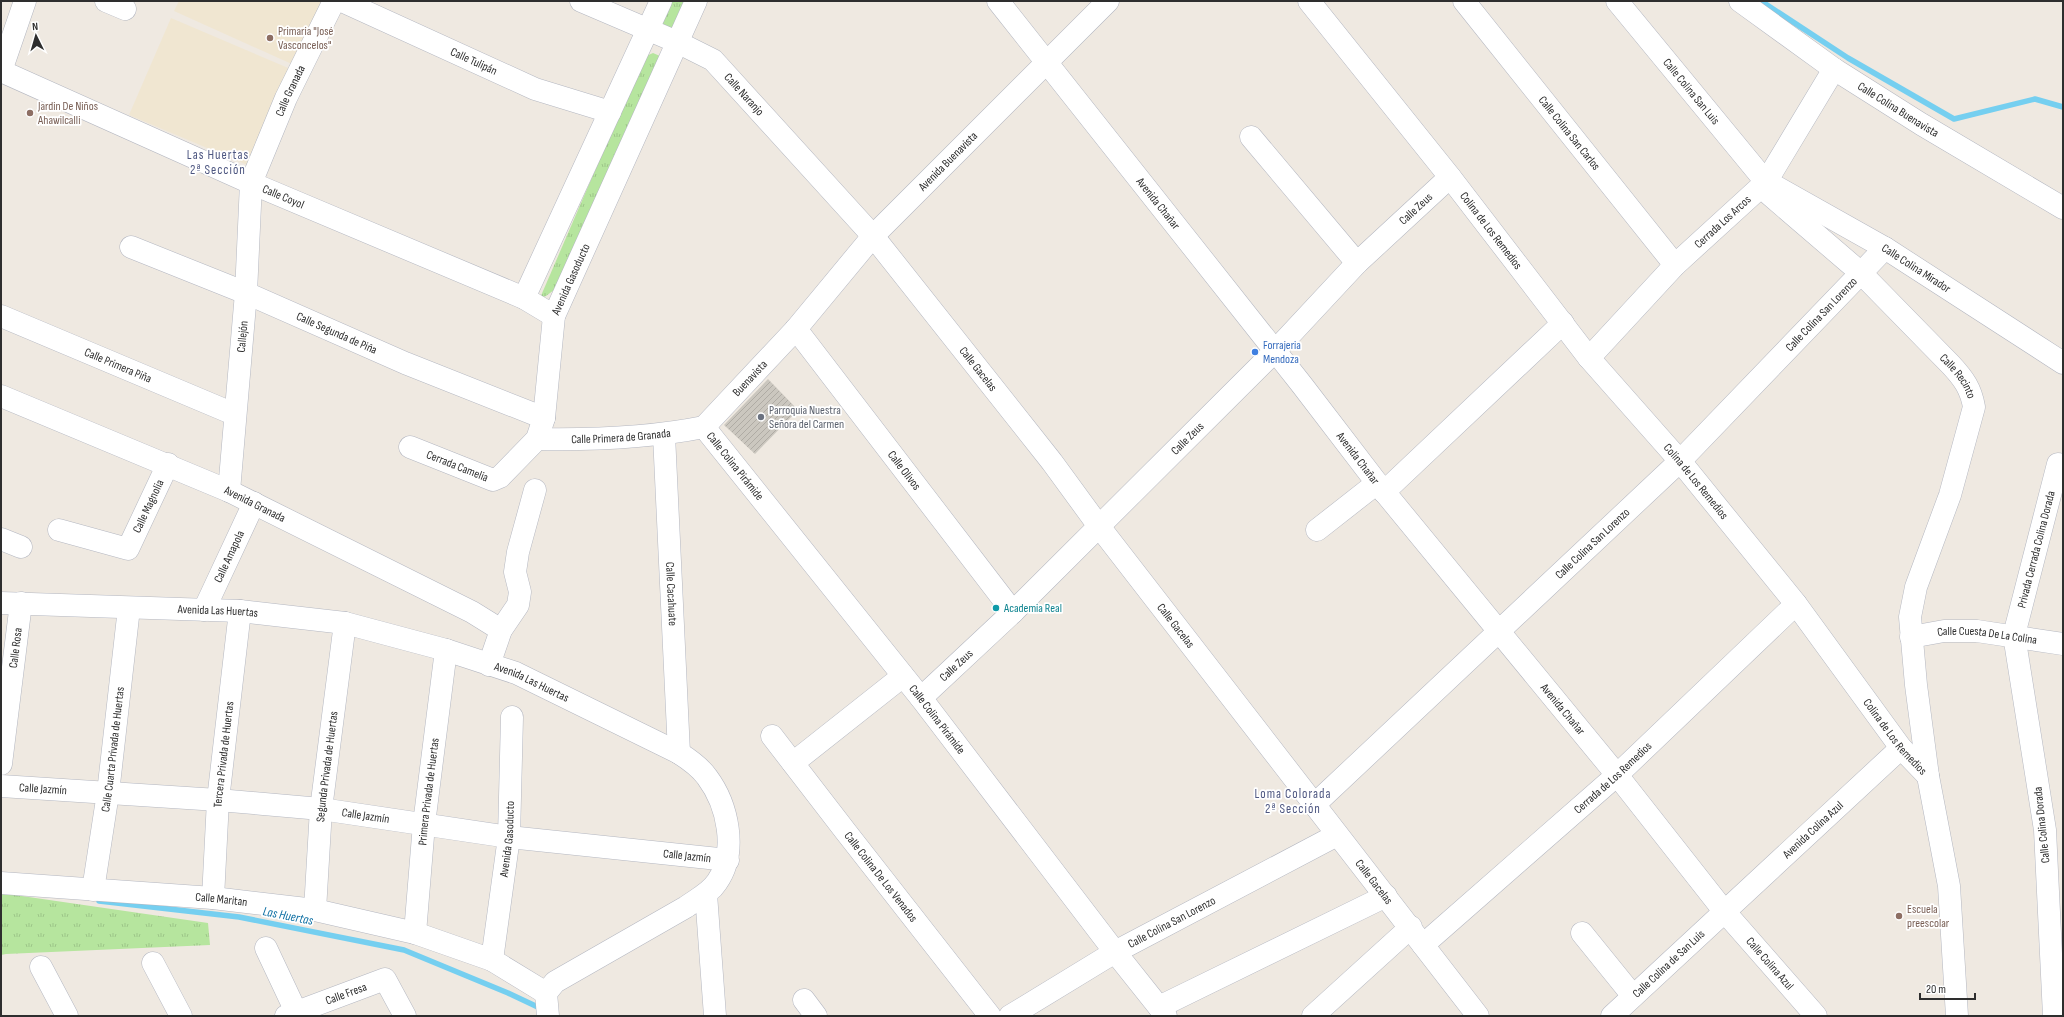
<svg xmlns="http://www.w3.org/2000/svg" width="2064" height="1017" font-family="'Sofia Sans Condensed',sans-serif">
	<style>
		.education { fill: #f0e6d1 }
		.grass { fill: url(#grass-tufts) }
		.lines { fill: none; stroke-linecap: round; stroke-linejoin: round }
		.stream { stroke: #75cff0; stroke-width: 5.5 }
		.building { fill: url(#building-hatch) }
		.minor-casing { stroke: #b4b7c1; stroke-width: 23 }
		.minor { stroke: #fff; stroke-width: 22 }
		.education-dot { fill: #8d6e63; stroke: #fff; stroke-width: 1.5 }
		.shop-dot { fill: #3f7fe0; stroke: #fff; stroke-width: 1.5 }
		.worship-dot { fill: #6b7280; stroke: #fff; stroke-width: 1.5 }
		.culture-dot { fill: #0f9aa8; stroke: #fff; stroke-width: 1.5 }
		.labels { text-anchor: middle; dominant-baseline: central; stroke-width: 3.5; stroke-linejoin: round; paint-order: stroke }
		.education-label { font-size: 12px; fill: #785e54; stroke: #fff; text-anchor: start }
		.street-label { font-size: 12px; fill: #2e2e2e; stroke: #fff }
		.shop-label { font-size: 12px; fill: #366cbe; stroke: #fff; text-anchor: start }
		.worship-label { font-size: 12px; fill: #5b616d; stroke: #fff; text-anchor: start }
		.culture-label { font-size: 12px; fill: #0d838f; stroke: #fff; text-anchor: start }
		.neighbourhood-label { font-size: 13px; letter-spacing: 1px; fill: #4d5680; stroke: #fff }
		.water-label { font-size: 13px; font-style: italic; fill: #0d6fa3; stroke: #fff }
	</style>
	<defs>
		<pattern id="grass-tufts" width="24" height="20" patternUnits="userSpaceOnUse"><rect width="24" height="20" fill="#b6e59e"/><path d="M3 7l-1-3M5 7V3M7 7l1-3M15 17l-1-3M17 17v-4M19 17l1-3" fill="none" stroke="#9dc588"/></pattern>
		<pattern id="building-hatch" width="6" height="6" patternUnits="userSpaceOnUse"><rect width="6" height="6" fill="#cbc7bf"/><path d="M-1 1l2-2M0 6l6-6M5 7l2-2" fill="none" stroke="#afaba4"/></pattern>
	</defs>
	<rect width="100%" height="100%" fill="#efe9e1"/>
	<g class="education">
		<path d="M179,1H323L294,65L174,11Z"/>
		<path d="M171,18L293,70L252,167L129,115Z"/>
	</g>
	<g class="grass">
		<path d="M672,1H690L677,31L659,29Z"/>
		<path d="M653,53L660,56L558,287L546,296L540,298L644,57Z"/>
		<path d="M1,893L208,923L210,945L6,954L1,955Z"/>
	</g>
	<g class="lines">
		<g class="stream">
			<path d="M1761,1L1848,58L1954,119L2035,99L2063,107"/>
			<path d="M99,901L239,917L404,950L508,993L542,1009"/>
		</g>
	</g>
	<path class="building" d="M768,379L798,410L755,454L724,425Z"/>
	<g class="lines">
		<g class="minor-casing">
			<g id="minor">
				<path d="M106,1L125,9"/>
				<path id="s1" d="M342,1L535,89L610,112"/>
				<path id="s2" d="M581,1L677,42L713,60L873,236L1052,462L1098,525L1478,1016"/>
				<path id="s3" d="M998,1L1302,385L1377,483L1617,775L1724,911L1816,1016"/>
				<path id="s4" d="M1309,1L1450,177L1589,358L1680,461L1796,604L1901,748L1928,776"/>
				<path id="s5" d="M1464,1L1675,265"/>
				<path id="s6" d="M1617,1L1766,182L1769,194L1861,273L1951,365C1964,379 1971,389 1974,407L1950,495L1916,587L1910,617L1916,685L1928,776L1949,886L1957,1016"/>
				<path id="s7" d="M1740,1L1834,69L1921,124L2063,208"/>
				<path id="s8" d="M1,71L251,183L524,298L554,316"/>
				<path d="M1,71L25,1"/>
				<path d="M1251,137L1357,263"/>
				<path id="s9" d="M1771,184L1885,248L2063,363"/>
				<path id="s10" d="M131,247L246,293L405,363L544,418"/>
				<path d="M524,298L661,1"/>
				<path id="s11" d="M1,316L234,414"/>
				<path id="s12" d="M796,329L1013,612"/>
				<path id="s13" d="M1589,358L1675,265L1766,182L1834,69"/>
				<path id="s14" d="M1,396L229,491L472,612L501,630"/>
				<path id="s15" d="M704,427L921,698L1115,952L1166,1016"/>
				<path id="s16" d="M704,427L796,329L873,236L1108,1"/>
				<path id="s17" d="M664,435L679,753"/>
				<path id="s18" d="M537,439C593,440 649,438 704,427"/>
				<path id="s19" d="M410,447L493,480L500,477L537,439L544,418L554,316L696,1"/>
				<path id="s20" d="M229,491L246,293L251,183L286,98L334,1"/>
				<path d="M1384,492L1563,323"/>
				<path id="s21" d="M59,530L128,549L168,464"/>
				<path d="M1317,530L1377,483"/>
				<path d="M1,539L21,547"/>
				<path id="s22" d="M1,603L240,611L345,623L446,650L516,673L679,753C690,760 700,767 707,777C728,805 738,852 717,882C710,893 697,899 686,907L555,982L546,993L548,1016"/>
				<path id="s23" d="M204,610L254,503"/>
				<path id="s24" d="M1911,637L1944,631H1977L2063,644"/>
				<path d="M489,665L501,630L518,605L520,592L515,572L518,552L535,490"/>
				<path id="s25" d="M921,698L1013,612L1274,352L1357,263L1450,177"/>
				<path id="s26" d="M772,736L846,832L990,1016"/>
				<path d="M793,763L903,676"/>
				<path id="s27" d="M1,764L21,603"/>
				<path id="s28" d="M1,786L218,800L321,809L509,837L728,860"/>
				<path id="s29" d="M1314,805L1680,461L1885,248"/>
				<path id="s30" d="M1,883L213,898L315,910L415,933L492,960L546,993"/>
				<path id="s31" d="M93,890L108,793L129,608"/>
				<path d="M706,894L715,1016"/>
				<path id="s32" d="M213,898L218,800L240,611"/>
				<path id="s33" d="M315,910L321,809L345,623"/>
				<path id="s34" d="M415,933L424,824L446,650"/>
				<path d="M1582,933L1633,996"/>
				<path id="s35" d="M1423,945L1617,775L1796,604"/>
				<path d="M266,948L298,1016"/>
				<path id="s36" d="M492,960L509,837L512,717"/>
				<path d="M153,963L181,1016"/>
				<path d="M41,967L67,1016"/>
				<path d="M804,1000L816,1016"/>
				<path d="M1159,1007L1386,896"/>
				<path id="s37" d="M286,1016L385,979L405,1016"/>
				<path id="s38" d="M1010,1016L1115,952L1337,835"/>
				<path d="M1313,1016L1411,927"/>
				<path id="s39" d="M1612,1016L1901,748"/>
				<path id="s40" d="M2054,1016L2045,830L2014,635L2058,464"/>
			</g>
		</g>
		<use href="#minor" class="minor"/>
	</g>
	<g class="education-dot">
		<circle cx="270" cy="38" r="4"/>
		<circle cx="30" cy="113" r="4"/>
		<circle cx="1899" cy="916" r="4"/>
	</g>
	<circle class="shop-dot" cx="1255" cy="352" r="4"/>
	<circle class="worship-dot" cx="761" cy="417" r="4"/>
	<circle class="culture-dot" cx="996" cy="608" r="4"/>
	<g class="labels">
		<g class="education-label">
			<text x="278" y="31">Primaria "José<tspan x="278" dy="14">Vasconcelos"</tspan></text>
			<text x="38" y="106">Jardin De Niños<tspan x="38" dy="14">Ahawilcalli</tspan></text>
			<text x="1907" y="909">Escuela<tspan x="1907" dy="14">preescolar</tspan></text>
		</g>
		<g class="street-label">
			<text stroke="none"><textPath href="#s1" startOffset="145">Calle Tulipán</textPath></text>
			<text stroke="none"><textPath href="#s20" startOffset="409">Calle Granada</textPath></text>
			<text stroke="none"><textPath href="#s6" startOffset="117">Calle Colina San Luis</textPath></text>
			<text stroke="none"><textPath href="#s2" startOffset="191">Calle Naranjo</textPath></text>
			<text stroke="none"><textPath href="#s7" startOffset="192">Calle Colina Buenavista</textPath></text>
			<text stroke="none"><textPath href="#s5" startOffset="169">Calle Colina San Carlos</textPath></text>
			<text stroke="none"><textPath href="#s16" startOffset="361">Avenida Buenavista</textPath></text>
			<text stroke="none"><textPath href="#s8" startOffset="309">Calle Coyol</textPath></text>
			<text stroke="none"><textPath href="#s3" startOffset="258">Avenida Chañar</textPath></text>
			<text stroke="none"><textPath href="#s25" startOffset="696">Calle Zeus</textPath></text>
			<text stroke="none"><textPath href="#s13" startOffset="191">Cerrada Los Arcos</textPath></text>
			<text stroke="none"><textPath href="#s4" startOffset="293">Colina de Los Remedios</textPath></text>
			<text stroke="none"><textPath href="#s9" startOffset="168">Calle Colina Mirador</textPath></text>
			<text stroke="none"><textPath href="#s19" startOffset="315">Avenida Gasoducto</textPath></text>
			<text stroke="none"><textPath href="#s29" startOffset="706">Calle Colina San Lorenzo</textPath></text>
			<text stroke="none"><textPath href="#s10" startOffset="223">Calle Segunda de Piña</textPath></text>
			<text stroke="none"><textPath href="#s20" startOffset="155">Callejón</textPath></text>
			<text stroke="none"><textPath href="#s11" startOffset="127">Calle Primera Piña</textPath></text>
			<text stroke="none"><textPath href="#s2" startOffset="552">Calle Gacelas</textPath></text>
			<text stroke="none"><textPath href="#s6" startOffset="510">Calle Recinto</textPath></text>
			<text stroke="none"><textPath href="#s16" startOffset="67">Buenavista</textPath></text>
			<text stroke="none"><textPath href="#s18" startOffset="84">Calle Primera de Granada</textPath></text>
			<text stroke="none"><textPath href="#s25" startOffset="372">Calle Zeus</textPath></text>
			<text stroke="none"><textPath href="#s3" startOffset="582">Avenida Chañar</textPath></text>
			<text stroke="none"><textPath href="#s19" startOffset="51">Cerrada Camelia</textPath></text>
			<text stroke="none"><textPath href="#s15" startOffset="50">Calle Colina Pirámide</textPath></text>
			<text stroke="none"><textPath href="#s12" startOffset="178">Calle Olivos</textPath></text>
			<text stroke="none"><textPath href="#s4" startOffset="617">Colina de Los Remedios</textPath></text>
			<text stroke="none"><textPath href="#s14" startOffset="276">Avenida Granada</textPath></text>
			<text stroke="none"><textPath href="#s21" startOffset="119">Calle Magnolia</textPath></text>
			<text stroke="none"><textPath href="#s29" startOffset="382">Calle Colina San Lorenzo</textPath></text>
			<text stroke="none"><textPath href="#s40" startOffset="472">Privada Cerrada Colina Dorada</textPath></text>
			<text stroke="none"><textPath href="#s23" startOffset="59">Calle Amapola</textPath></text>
			<text stroke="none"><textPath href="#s17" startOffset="159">Calle Cacahuate</textPath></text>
			<text stroke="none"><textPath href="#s22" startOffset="217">Avenida Las Huertas</textPath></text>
			<text stroke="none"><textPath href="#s2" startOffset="876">Calle Gacelas</textPath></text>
			<text stroke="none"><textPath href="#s24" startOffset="77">Calle Cuesta De La Colina</textPath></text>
			<text stroke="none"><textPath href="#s27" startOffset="117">Calle Rosa</textPath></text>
			<text stroke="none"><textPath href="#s25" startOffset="48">Calle Zeus</textPath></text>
			<text stroke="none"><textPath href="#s22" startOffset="541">Avenida Las Huertas</textPath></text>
			<text stroke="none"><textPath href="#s3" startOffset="906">Avenida Chañar</textPath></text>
			<text stroke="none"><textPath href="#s15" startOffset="374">Calle Colina Pirámide</textPath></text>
			<text stroke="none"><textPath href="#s4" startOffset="941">Colina de Los Remedios</textPath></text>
			<text stroke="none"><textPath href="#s31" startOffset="142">Calle Cuarta Privada de Huertas</textPath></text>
			<text stroke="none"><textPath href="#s32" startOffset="144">Tercera Privada de Huertas</textPath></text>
			<text stroke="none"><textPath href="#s33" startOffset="144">Segunda Privada de Huertas</textPath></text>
			<text stroke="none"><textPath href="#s35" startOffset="253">Cerrada de Los Remedios</textPath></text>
			<text stroke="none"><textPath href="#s28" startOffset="42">Calle Jazmín</textPath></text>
			<text stroke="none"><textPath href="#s34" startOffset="142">Primera Privada de Huertas</textPath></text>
			<text stroke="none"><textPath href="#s28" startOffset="366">Calle Jazmín</textPath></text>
			<text transform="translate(2042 825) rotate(-96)">Calle Colina Dorada</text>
			<text stroke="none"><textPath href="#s39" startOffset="274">Avenida Colina Azul</textPath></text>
			<text stroke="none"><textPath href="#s36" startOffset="122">Avenida Gasoducto</textPath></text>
			<text stroke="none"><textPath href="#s28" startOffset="690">Calle Jazmín</textPath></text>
			<text stroke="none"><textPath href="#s26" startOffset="178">Calle Colina De Los Venados</textPath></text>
			<text stroke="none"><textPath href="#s2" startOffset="1200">Calle Gacelas</textPath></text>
			<text stroke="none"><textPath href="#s30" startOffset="221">Calle Maritan</textPath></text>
			<text stroke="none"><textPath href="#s38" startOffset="187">Calle Colina San Lorenzo</textPath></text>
			<text stroke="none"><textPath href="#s39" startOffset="77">Calle Colina de San Luis</textPath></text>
			<text stroke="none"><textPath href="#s3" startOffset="1234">Calle Colina Azul</textPath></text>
			<text stroke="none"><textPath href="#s37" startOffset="64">Calle Fresa</textPath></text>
		</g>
		<g class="shop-label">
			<text x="1263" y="345">Forrajeria<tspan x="1263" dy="14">Mendoza</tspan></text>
		</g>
		<g class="worship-label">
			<text x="769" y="410">Parroquia Nuestra<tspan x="769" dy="14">Señora del Carmen</tspan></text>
		</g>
		<g class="culture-label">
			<text x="1004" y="608">Academia Real</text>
		</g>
		<g class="neighbourhood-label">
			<text x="218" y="155">Las Huertas<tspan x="218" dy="15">2ª Sección</tspan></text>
			<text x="1293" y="794">Loma Colorada<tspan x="1293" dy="15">2ª Sección</tspan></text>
		</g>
		<g class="water-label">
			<text transform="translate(288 916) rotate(11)">Las Huertas</text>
		</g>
	</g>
	<rect width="2064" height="1017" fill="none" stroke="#2e2e2e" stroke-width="4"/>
	<g transform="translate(36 36) rotate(355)" stroke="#ffffff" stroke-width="3" paint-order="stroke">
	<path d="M0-3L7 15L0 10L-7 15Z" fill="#2e2e2e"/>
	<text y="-6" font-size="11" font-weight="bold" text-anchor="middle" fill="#2e2e2e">N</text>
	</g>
	<path d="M1920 993v6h55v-6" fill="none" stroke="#2e2e2e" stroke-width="2"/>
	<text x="1926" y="993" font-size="12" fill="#2e2e2e" stroke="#ffffff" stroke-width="3" paint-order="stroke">20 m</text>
</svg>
